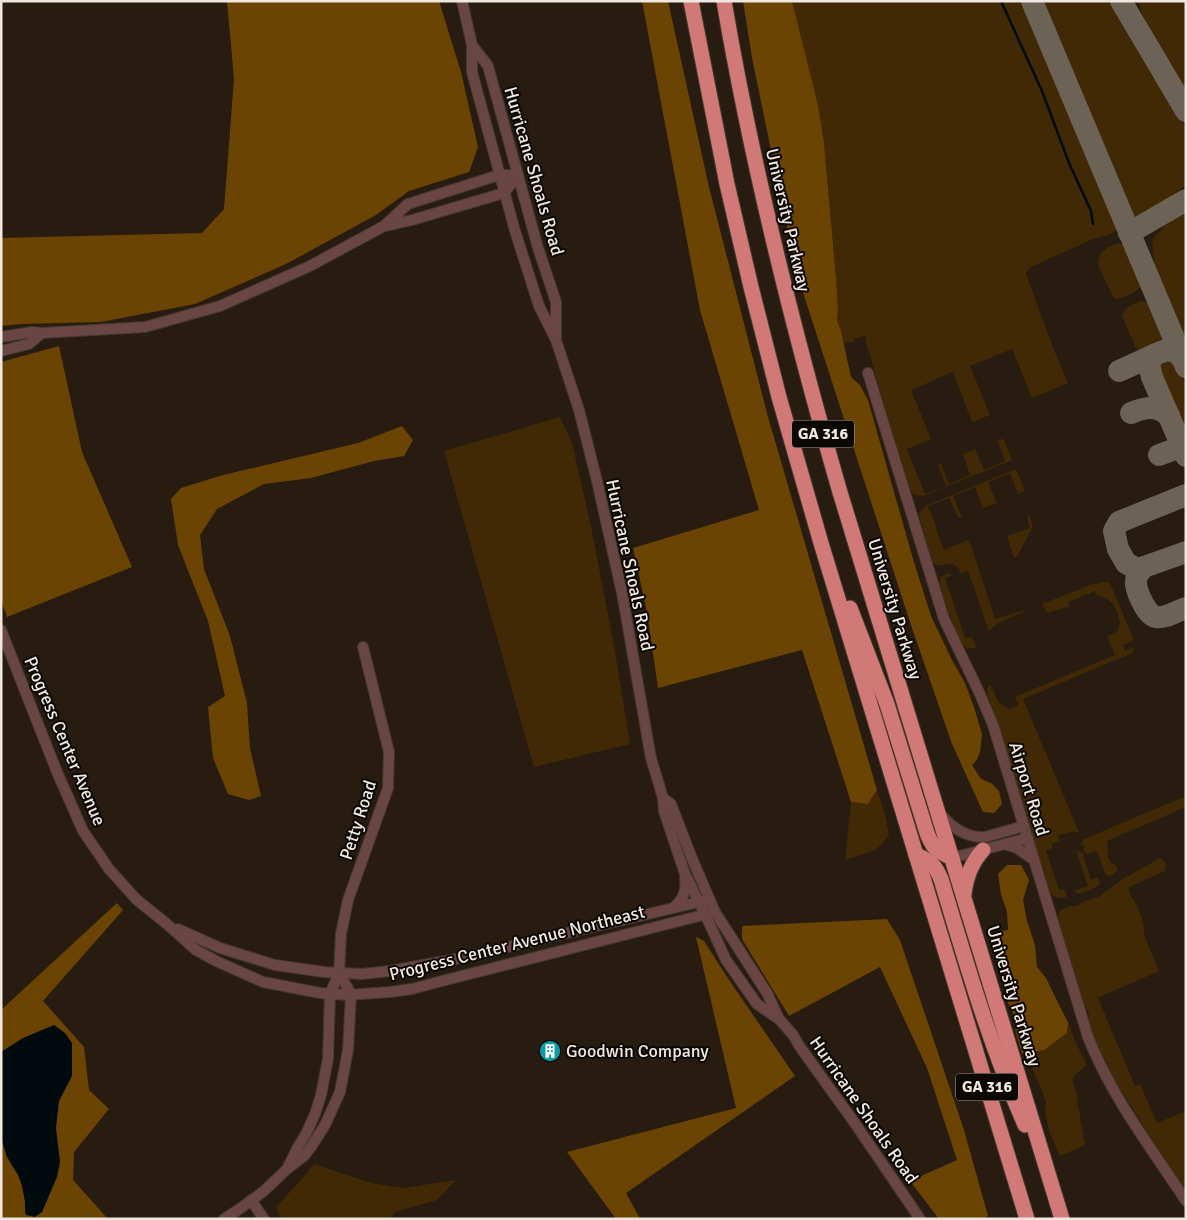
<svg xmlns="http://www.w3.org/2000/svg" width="1187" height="1220" font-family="Signika,sans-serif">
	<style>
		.green { fill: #412906 }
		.forest { fill: #6b4404 }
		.water { fill: #010b0e }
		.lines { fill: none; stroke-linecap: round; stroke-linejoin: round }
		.stream { stroke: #010b0e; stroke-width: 2.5 }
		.taxiway { stroke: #6c6256; stroke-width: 22 }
		.minor-casing { stroke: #43392c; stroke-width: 12 }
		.highway-casing { stroke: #43392c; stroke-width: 17 }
		.minor { stroke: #694644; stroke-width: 10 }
		.highway { stroke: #d17976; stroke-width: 15 }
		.labels { text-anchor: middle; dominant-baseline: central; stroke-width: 4; stroke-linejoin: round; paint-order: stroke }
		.shield { fill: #0c0804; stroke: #aca59e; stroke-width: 1 }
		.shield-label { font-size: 16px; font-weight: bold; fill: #f0e8e0 }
		.street-label { font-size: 18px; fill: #f0e8e0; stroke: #0c0804 }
		.poi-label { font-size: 18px; fill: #f0e8e0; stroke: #0c0804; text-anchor: start }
	</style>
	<rect width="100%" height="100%" fill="#271c0f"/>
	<g class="green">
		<path d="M792,1H1024L1118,225L1115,231L1109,235L1093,239L1031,267L1027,271L1026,274L1054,350L1068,383L1032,398L1012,349L970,366L990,415L972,422L953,372L911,390L931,439L907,449L925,494L946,486L938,465L941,463L949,484L970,475L963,454L975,449L984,470L1005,461L997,440L1002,439L1004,440L1012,460L923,496L914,495L910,490L902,463V460L900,459L865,339L866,337L864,335L862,337L854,339V342L844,343L841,331L837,320L838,310L836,278L824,143L818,105Z"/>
		<path d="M1040,1H1112L1186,128V185L1169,198L1133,222Z"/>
		<path d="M1138,1H1186V96C1168,66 1147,35 1138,1Z"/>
		<path d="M1186,211V348L1156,279L1152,240C1161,230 1172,216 1186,211Z"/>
		<path d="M1115,244H1122L1127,247C1130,254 1143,278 1141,285C1138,293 1124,297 1117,299L1113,297L1098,265C1098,253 1104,249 1115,244Z"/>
		<path d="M1140,301C1155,302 1157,319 1162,332C1163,346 1151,347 1140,351L1137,350L1122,316C1124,307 1132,305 1140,301Z"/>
		<path d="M1167,356L1171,357L1176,362L1186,386V432L1183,431L1156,367L1160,359Z"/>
		<path d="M560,417L572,443L591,526L615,651L630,744L534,767L444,451Z"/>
		<path d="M1016,469L1025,491L1018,494L1010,473L988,482L997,503L983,508L975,487L953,496L962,517L958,518L949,498L928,506L936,527V528L944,550L968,540L972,548L995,619L1025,610V611L998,623L989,631L968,571L961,573L959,569L953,564C944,563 941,569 932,562L919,515L920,511L925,506Z"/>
		<path d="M1029,516L1033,526L1017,557L1014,558L1007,536L1030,528L1027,517Z"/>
		<path d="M949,573L951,574V576L945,578L965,638L972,637L976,646L975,648C971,648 967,649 964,646C957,639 941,592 939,582L942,576Z"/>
		<path d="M1104,581L1105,583L1109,581L1134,640L1123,645L1125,651L1134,647L1132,653L1023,699L1079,832L1076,833L1075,831L1058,835L1060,841L1052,844V848L1046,851L1059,890H1065L1067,895L1066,897C1060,898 1055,899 1050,893L1044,871L1045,869L1042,867L1022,801L1023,797H1021L1006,748L990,702V699L988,698L987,688L990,685L999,703L1010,709L1018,705L1015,697L1115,655L1107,637L1117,631L1120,622C1116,606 1113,599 1096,595L1095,591L1068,602L1070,606L1047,613L1042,604L1095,583L1096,585Z"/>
		<path d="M877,790L885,814L889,836L876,850L845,860L851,802L868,804Z"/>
		<path d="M1186,796V807L1107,841L1108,854L1107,855L1111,863L1116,865L1117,869V871L1109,877L1105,873L1097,851L1087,854L1083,849L1085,846L1081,844L1084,839Z"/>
		<path d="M1076,851L1084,853L1083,855L1091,880L1097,878L1100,881L1099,885L1091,890L1077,894L1075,892L1076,889L1077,890L1088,886Z"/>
		<path d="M1160,858L1166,863L1165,871L1129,887C1128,894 1132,897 1135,902C1140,912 1145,924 1144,935L1159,971L1098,998L1135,1086L1140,1084L1157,1123L1186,1111V1192L1182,1188L1108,1069L1106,1065L1108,1064L1104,1060L1093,1034L1088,1016L1089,1015V1014L1084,1005L1058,918C1058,910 1063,909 1070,906L1072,907L1079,905L1080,903L1100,896L1121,880Z"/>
		<path d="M1068,1022L1074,1039L1086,1063L1085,1067C1062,1083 1078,1080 1077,1099L1085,1145L1060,1156L1050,1133L1045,1113L1046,1101L1040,1086L1028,1059L1022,1054L1045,1049L1067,1033Z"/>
		<path d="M314,1164L371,1183L403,1188L456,1180L437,1200L395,1212L390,1219H281L276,1207L300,1181Z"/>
	</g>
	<g class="forest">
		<path d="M227,1H439L461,72L478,147L469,172L409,191L376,215L286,264L195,304L101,322L22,324L1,326V238L202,233L224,209L234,79Z"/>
		<path d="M642,1H668L709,187L768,417L877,790L868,804L851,802L802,650L658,688L647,612L633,548L759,510L700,310Z"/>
		<path d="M743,1H792L818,105L824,143L836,278L838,310L837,320L841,331L851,377L860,385L868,400L913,559L931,616L952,660L965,683L974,707L982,734L980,752L976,761L972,765L981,779L991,783L999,791L1002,804L994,813L983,812L952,744L911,625L796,271L752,58Z"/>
		<path d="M59,346L82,452L132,567L7,617L1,600V362Z"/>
		<path d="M402,426L413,440L404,456L374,461L311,478L264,484L217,509L200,535L204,569L230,636L247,703L250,748L261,796L249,800L228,794L213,758L208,707L225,696L208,621L178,545L171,499L181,488L223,475L358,443Z"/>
		<path d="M1007,865H1021L1029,880L1023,900L1027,921L1035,945L1037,967L1046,978L1060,1007L1068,1022L1067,1033L1044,1050L1022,1054L1016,1033L1014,1016L1006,998L1007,985L996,960L994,946L999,931L1008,930L1007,912L1001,894L998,874Z"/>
		<path d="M117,903L123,910L43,1001L84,1047L89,1090L109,1109L74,1152L73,1180L108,1219H1V1010Z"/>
		<path d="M887,919L900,940L964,1130L988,1216L982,1219H939L910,1181L957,1160L927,1068L880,967L789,1016L742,939V926Z"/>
		<path d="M696,937L704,941L729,980L795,1076L626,1193L640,1219H616L567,1152L736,1108Z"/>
	</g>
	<path class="water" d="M54,1025L65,1033L72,1043V1076L59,1101L56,1128L60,1162L57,1177L42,1212L35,1217L26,1215L25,1212V1202L22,1186L18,1175L7,1157L1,1138V1052L23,1038Z"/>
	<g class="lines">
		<path class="stream" d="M1001,1L1042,91L1069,163L1091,211L1093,224"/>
		<g class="taxiway">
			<path d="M1032,1L1186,367"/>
			<path d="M1121,1L1186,111"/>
			<path d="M1129,233L1186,200"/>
			<path d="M1181,357L1176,352L1166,350L1154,355L1151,359L1149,365L1152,377L1186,456"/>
			<path d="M1119,371L1154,355"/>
			<path d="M1131,413C1146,407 1156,405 1169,416"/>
			<path d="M1159,455L1186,445"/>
			<path d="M1186,552L1144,567C1139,572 1135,578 1136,584C1137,593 1147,616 1156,617C1165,619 1177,611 1186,608"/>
			<path d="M1144,567L1137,569L1126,563L1118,549L1114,531L1119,522L1186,495"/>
		</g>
		<g class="minor-casing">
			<g id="minor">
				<path d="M462,1L472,45V72L515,231L539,306L556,340L579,410L597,481L622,593L651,758L663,798L664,811L685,874L705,914L726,960L757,1004L780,1020L793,1035L800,1047L854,1122L920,1219"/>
				<path d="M472,45L488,66L538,248L556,302V337"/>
				<path d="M385,226L412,220L504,193L518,175"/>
				<path d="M1,337L32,332L42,333L145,327L220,306L310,266L384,226L408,204L499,175H518"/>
				<path d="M1,351L29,344L42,333"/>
				<path d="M868,373L944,619L979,692L993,725L1088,1037C1111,1096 1151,1148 1186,1201"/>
				<path d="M1,630L57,772L83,831L109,869L136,899L168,925L196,950L216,961L263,982L320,993L348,995L390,992L412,989L438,982L715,912"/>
				<path d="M663,798L671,804L691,856L715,912L767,993L779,1019"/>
				<path d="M940,813C951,827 966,838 985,837L1024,826"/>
				<path d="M1007,845L1017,848L1034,860"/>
				<path d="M952,858L1028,838"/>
				<path d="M673,908C683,900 687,891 685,879"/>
				<path d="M178,929L220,948L275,965L324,972L362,974L390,971L456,959L699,902L709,899"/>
				<path d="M287,1169L298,1147L306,1134L315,1114L321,1095L328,1059L330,994L339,973L341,934L348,900L388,788L389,752L363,647"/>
				<path d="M251,1200L264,1219"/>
				<path d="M224,1219L238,1210L264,1191L287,1169L304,1156L311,1147L325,1125L340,1092L348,1050L351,994L339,973"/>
			</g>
		</g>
		<g class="highway-casing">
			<g id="highway">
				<path d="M691,1L727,184L751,287L779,397L821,543L1027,1219"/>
				<path d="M724,1C752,166 793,329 839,489L1062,1219"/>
				<path d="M850,608L887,704L927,833C933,849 937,851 952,858"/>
				<path d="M916,855C931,861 935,865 941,879C966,962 990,1046 1025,1125"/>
				<path d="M964,894C966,877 971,863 983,850"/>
			</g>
		</g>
		<use href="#minor" class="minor"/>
		<use href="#highway" class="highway"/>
	</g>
	<defs>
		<g id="building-disc" transform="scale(1.125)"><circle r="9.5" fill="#0f9aa8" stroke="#0c0804"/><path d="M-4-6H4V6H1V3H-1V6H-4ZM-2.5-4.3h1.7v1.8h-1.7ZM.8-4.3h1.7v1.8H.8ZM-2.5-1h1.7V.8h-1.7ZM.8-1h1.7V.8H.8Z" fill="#fff"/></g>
	</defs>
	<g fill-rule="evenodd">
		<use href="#building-disc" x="550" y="1051"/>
	</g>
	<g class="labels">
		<g class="shield">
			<rect x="792" y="420.5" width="62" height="27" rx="4"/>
			<rect x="956" y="1073.5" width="62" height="27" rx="4"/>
		</g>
		<g class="shield-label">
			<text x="823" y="434">GA 316</text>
			<text x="987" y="1087">GA 316</text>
		</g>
		<g class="street-label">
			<text transform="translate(534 171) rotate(74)">Hurricane Shoals Road</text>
			<text transform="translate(788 220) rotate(77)">University Parkway</text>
			<text transform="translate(630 565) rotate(78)">Hurricane Shoals Road</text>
			<text transform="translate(895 609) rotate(73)">University Parkway</text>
			<text transform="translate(65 741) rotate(67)">Progress Center Avenue</text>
			<text transform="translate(1029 789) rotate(73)">Airport Road</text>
			<text transform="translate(358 820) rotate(-72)">Petty Road</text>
			<text transform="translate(517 943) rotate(-14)">Progress Center Avenue Northeast</text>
			<text transform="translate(1014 996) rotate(73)">University Parkway</text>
			<text transform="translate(864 1110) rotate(55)">Hurricane Shoals Road</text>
		</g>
		<g class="poi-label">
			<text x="566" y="1051">Goodwin Company</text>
		</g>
	</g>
	<rect width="1187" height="1220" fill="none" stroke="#f0e8e0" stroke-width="5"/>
</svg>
